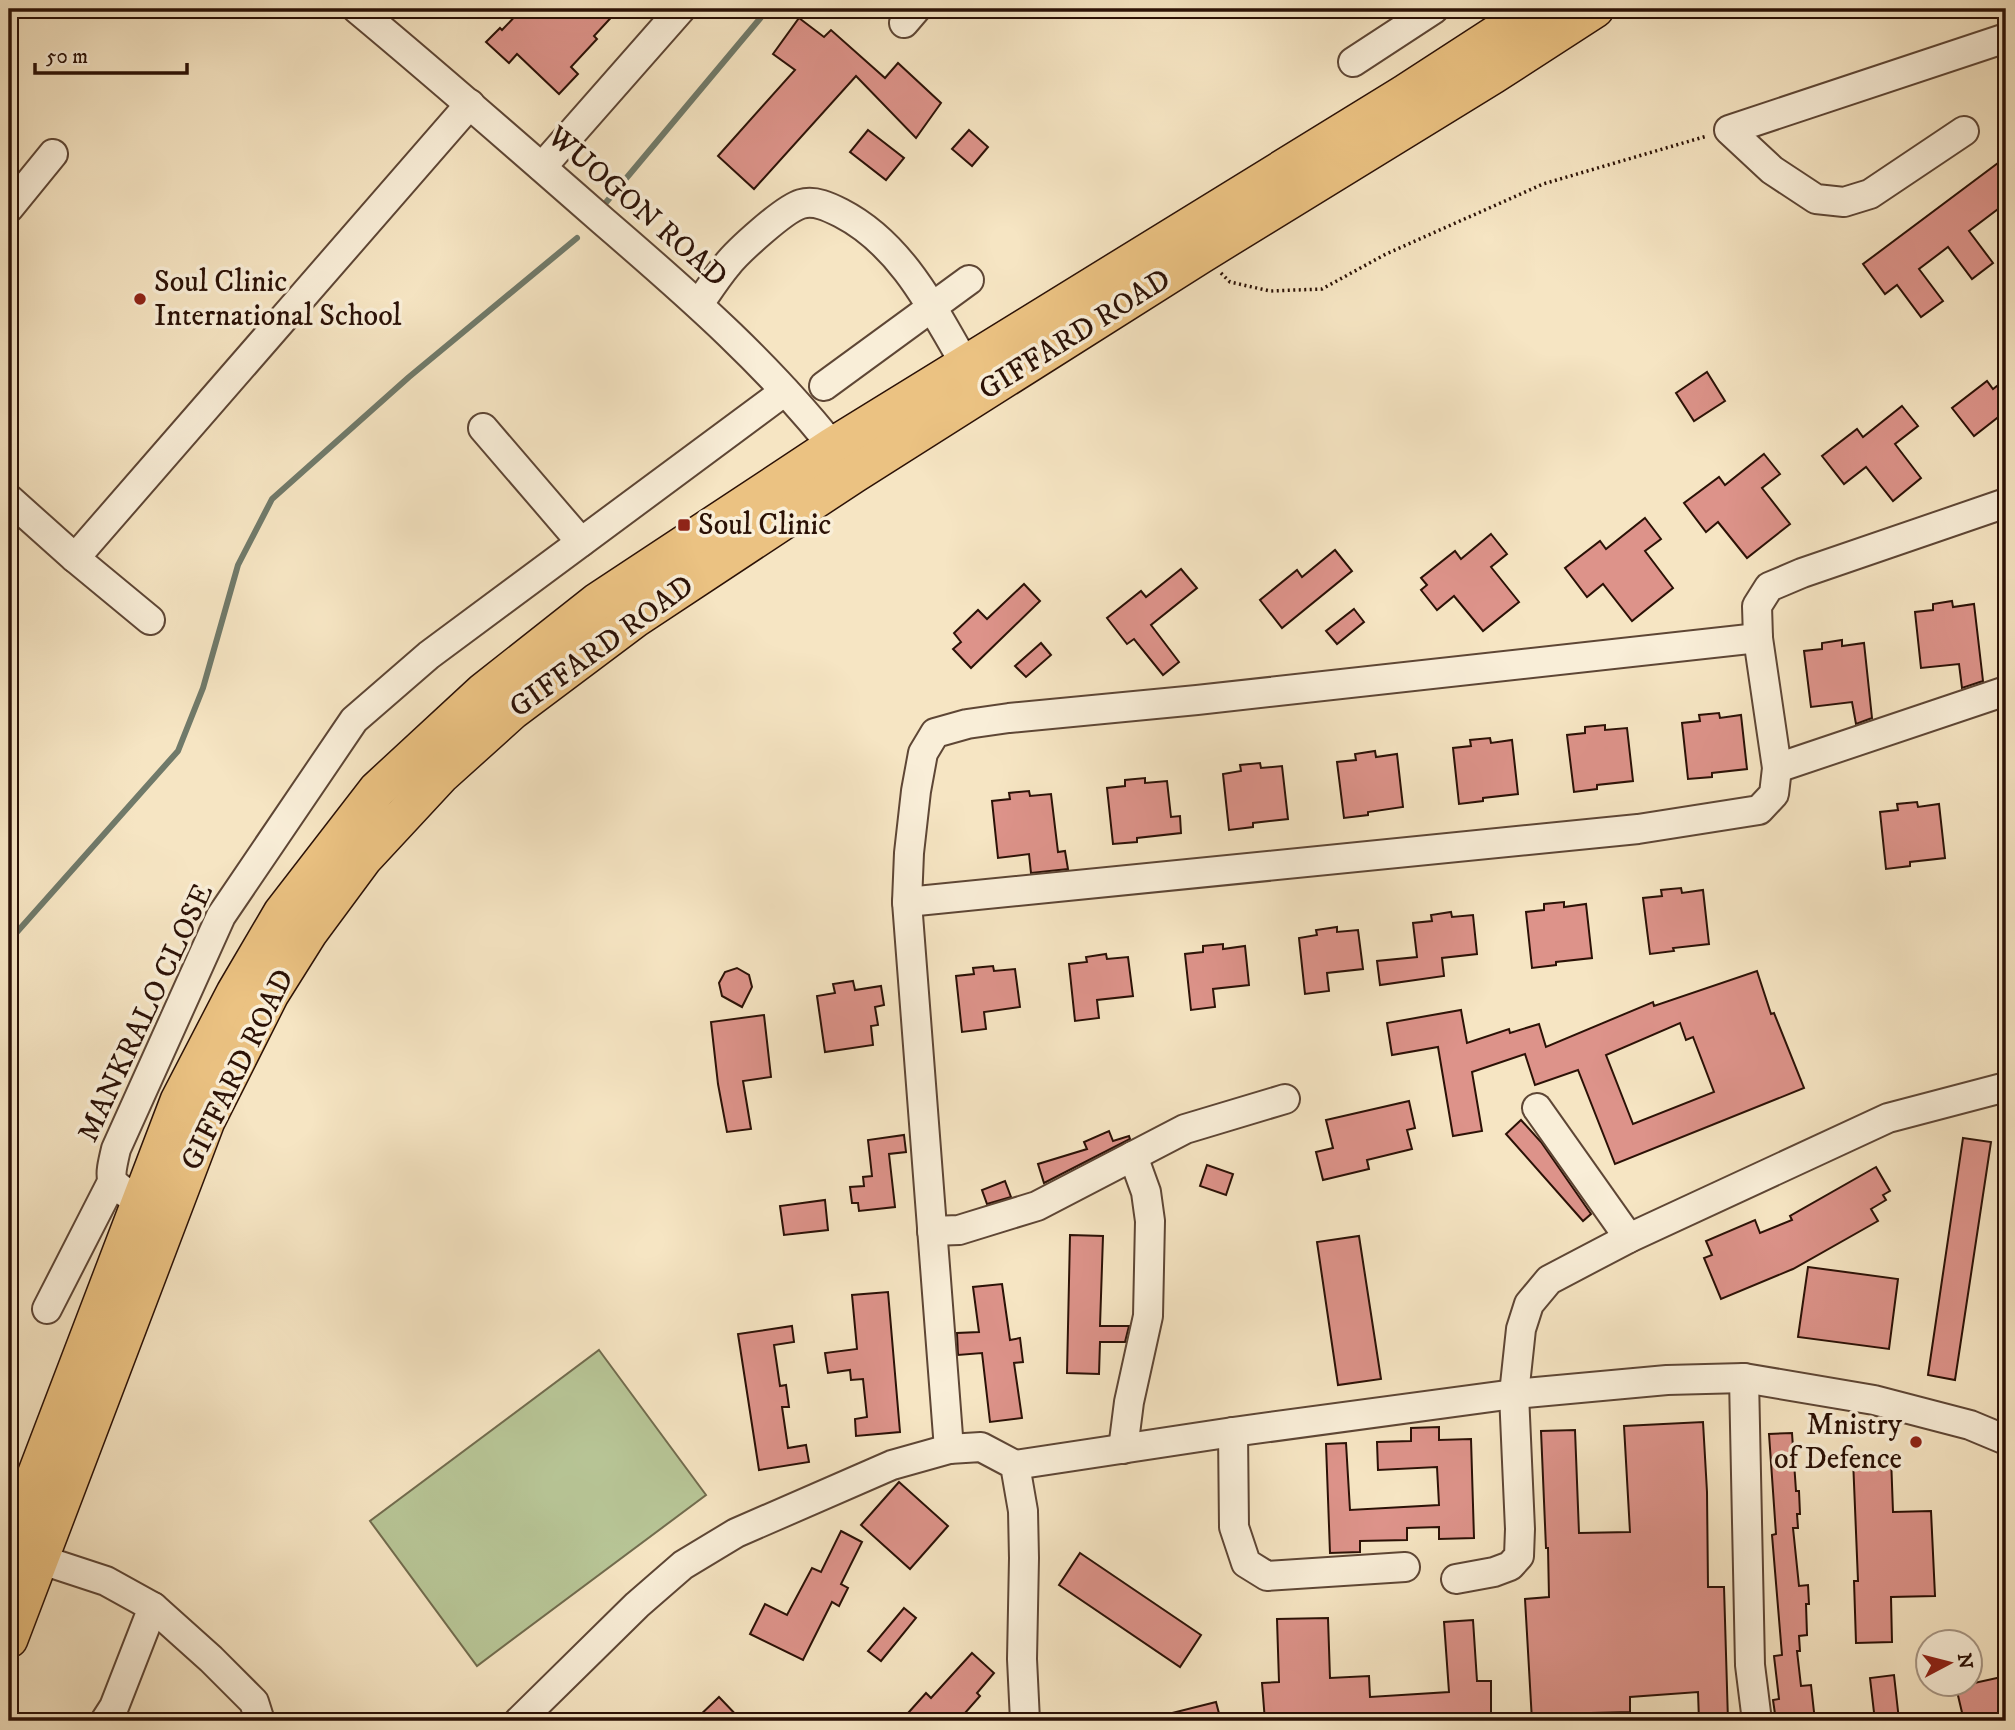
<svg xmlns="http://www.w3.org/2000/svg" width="2015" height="1730" font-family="'IM FELL DW Pica',serif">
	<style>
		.green { fill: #b8c697; stroke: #726c4e; stroke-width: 2 }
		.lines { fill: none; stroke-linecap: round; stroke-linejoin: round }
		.stream { stroke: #707a6a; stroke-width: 6 }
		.building { fill: #dd938a; stroke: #2b1106; stroke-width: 2; fill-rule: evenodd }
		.minor-casing { stroke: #5e4635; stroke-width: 32 }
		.major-casing { stroke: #2b1106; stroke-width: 40 }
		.path { stroke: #2b1106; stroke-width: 3.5; stroke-dasharray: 2 3.5; stroke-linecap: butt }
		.minor { stroke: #f9eed8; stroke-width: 28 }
		.major { stroke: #ebc282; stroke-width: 37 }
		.poi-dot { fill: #8f2418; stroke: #f9eed8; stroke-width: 2.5 }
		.labels { text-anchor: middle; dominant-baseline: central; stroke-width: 7; stroke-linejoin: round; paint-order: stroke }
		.street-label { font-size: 30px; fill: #2b1106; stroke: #f9eed8 }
		.poi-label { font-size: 30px; fill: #2b1106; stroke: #f9eed8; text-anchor: start }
	</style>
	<rect width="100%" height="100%" fill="#f6e5c3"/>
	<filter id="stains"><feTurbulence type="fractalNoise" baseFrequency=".00286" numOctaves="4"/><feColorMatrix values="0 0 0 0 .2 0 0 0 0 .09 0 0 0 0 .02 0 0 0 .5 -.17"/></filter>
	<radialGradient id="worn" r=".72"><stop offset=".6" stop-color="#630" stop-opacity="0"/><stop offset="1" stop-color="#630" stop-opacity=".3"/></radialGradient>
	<path class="green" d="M599,1350L706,1495L477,1666L370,1521Z"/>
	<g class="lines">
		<g class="stream">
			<path d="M603,206L768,9"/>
			<path d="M9,941L178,751L203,688L238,565L272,499L409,377L577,238"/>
		</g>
	</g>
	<g class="building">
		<path d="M522,9H619L594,36L597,39L571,67L578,74L559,94L517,54L509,63L486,42L500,28L502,30Z"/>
		<path d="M799,18L824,37L831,30L885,78L898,63L941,103L916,138L856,76L754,189L718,156L795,70L773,54Z"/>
		<path d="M868,130L904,158L886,180L850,152Z"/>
		<path d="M969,130L988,147L972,166L952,149Z"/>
		<path d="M2006,157V203L1969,231L1993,263L1972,279L1948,247L1919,269L1943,301L1921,317L1897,285L1885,294L1863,264Z"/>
		<path d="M1707,372L1725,401L1694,421L1676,393Z"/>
		<path d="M2006,379V411L1974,436L1952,408L1987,381L1993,389Z"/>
		<path d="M1902,406L1918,426L1895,444L1921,478L1893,501L1866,467L1844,484L1822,456L1857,429L1863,437Z"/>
		<path d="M1764,454L1780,474L1762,488L1790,524L1747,558L1718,522L1706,532L1684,503L1719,477L1725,485Z"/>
		<path d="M1645,518L1661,539L1645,551L1673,588L1632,621L1603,584L1587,597L1565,568L1600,541L1606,549Z"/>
		<path d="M1491,534L1507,554L1491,567L1519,602L1483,631L1454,596L1437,610L1421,590L1427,585L1421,578L1455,551L1461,559Z"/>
		<path d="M1335,550L1352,571L1282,628L1260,600L1297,570L1302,577Z"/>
		<path d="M1181,569L1197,588L1151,625L1179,662L1163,675L1134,639L1127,644L1107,618L1141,591L1146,597Z"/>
		<path d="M1024,584L1040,601L971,668L953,649L961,642L954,633L978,610L987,619Z"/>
		<path d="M1952,601L1953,607L1974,604L1983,681L1962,688L1959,664L1921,668L1915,612L1933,610V604Z"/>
		<path d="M1354,609L1364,622L1337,644L1326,631Z"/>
		<path d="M1842,640V646L1864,643L1872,718L1856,724L1852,702L1811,707L1804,651L1822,649V643Z"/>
		<path d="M1041,643L1051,655L1026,677L1015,666Z"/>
		<path d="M1719,713L1720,718L1741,715L1747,769L1712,773V777L1688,779L1682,723L1700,721L1699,715Z"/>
		<path d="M1605,725V730L1627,728L1633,781L1597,785V789L1574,792L1567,735L1585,733V727Z"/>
		<path d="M1490,738L1491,743L1512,740L1518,794L1483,798V801L1459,804L1453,748L1471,746L1470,740Z"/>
		<path d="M1375,751L1376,757L1397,754L1403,807L1368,812V815L1344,818L1337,762L1356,760L1355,754Z"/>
		<path d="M1260,763L1261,768L1282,766L1288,819L1253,823V827L1229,830L1223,774L1241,771L1240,765Z"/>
		<path d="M1145,778V783L1167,781L1171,817L1180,816L1181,833L1137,838V842L1113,844L1107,788L1125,786V780Z"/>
		<path d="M1029,791L1030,796L1051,794L1058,852L1065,851L1068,869L1031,873L1029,854L998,858L992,801L1010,799L1009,793Z"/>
		<path d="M1917,802L1918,807L1939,804L1945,858L1910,862V866L1886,869L1880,812L1898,810L1897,804Z"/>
		<path d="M1681,888L1682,893L1703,890L1709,944L1673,948L1674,951L1650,954L1643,898L1662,896L1661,890Z"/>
		<path d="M1564,902V907L1586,904L1592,958L1556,962V965L1532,968L1526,912L1544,910V904Z"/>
		<path d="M1451,912L1452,917L1473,915L1477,954L1442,958L1444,976L1380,985L1377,961L1417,957L1413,923L1432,921L1431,915Z"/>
		<path d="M1337,927V932L1358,930L1363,969L1327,973L1329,991L1305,994L1299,938L1317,935L1316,930Z"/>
		<path d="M1223,944V949L1245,946L1249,985L1213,989L1215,1007L1191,1010L1185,954L1203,952V946Z"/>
		<path d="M1106,954L1107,959L1128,957L1133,996L1097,1000L1099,1018L1075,1021L1069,964L1087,962L1086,957Z"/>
		<path d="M993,966L994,971L1015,969L1020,1007L984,1012L986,1029L962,1032L956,976L974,974L973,968Z"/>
		<path d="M737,968L749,975L752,987L742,1007L722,996L719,983L725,972Z"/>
		<path d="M1757,971L1771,1014L1774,1013L1804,1088L1615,1164L1578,1070L1535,1085L1525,1054L1472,1072L1482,1131L1453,1136L1438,1047L1392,1055L1387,1023L1461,1010L1467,1043L1509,1029L1510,1033L1539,1024L1546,1047L1653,1002L1654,1006ZM1680,1023L1686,1040L1693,1037L1714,1092L1633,1124L1606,1055Z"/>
		<path d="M853,981L855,990L881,986L884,1005L875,1007L878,1025L871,1026L873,1045L825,1052L817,996L835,993L833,984Z"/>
		<path d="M764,1015L771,1077L743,1081L751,1129L727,1132L718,1084L711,1022Z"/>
		<path d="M1409,1101L1415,1128L1407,1130L1412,1149L1367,1160L1369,1169L1323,1180L1316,1152L1333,1148L1326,1120Z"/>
		<path d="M1521,1120L1541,1142L1591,1214L1583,1221L1506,1134Z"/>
		<path d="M1109,1131L1113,1141L1129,1136L1130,1139L1044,1183L1038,1164L1087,1149L1084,1142Z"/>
		<path d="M904,1135L906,1152L889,1154L895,1207L859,1211L858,1203H852L850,1187L864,1186L863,1177L872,1176L868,1140Z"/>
		<path d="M1963,1138L1991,1142L1955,1380L1928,1375Z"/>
		<path d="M1207,1165L1233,1174L1226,1195L1200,1186Z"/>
		<path d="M1876,1167L1890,1191L1883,1195L1886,1200L1871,1209L1878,1221L1793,1269L1721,1299L1704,1258L1712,1255L1706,1241L1755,1220L1760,1233L1792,1220L1790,1216Z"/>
		<path d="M1005,1181L1011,1197L987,1204L982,1190Z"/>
		<path d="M825,1200L828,1230L784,1235L780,1206Z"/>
		<path d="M1070,1235L1103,1236L1100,1326H1129L1125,1342H1100L1099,1374L1067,1373Z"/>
		<path d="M1359,1236L1381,1379L1338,1385L1317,1242Z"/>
		<path d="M1808,1267L1898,1279L1889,1349L1798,1337Z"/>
		<path d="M1002,1284L1010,1340L1020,1338L1023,1362L1014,1363L1022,1418L990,1422L982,1353L958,1355L957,1333L979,1332L973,1287Z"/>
		<path d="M888,1292L900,1432L856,1436L855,1419L867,1417L863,1379L851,1380L850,1370L828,1373L825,1353L857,1349L852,1295Z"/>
		<path d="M792,1326L794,1342L774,1345L780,1386L786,1385L789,1407H782L788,1448L806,1445L809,1462L759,1470L738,1334Z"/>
		<path d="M1703,1422L1707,1492L1708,1587H1724L1728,1721H1699L1698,1692L1630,1697V1712L1592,1713L1593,1721H1532L1525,1599L1549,1597L1548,1548H1546L1541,1431L1575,1430L1579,1533L1630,1532L1624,1426Z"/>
		<path d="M1439,1427V1440L1471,1439L1474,1538L1439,1539V1527L1407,1528V1540L1360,1541V1552L1330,1553L1326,1444L1346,1443L1350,1510L1439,1505L1437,1467L1378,1470L1377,1442L1411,1441V1428Z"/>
		<path d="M1792,1433L1796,1491H1799L1800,1514H1797L1798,1528H1793L1799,1586L1808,1585L1809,1604H1806L1807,1635L1799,1636L1800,1651H1797L1801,1686L1811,1685L1815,1721H1776L1773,1700L1779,1699L1774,1656L1782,1655L1772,1535L1776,1534L1769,1434Z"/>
		<path d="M1891,1457L1893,1512L1931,1511L1935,1596L1891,1597L1892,1642L1856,1643L1854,1581H1858L1853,1459Z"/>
		<path d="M899,1482L948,1526L910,1569L861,1525Z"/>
		<path d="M841,1531L862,1542L841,1584L848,1588L839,1606L832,1602L803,1660L750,1634L765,1604L787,1615L812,1568L821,1572Z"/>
		<path d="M1080,1553L1201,1635L1180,1667L1059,1585Z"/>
		<path d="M904,1608L916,1618L881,1661L868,1651Z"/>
		<path d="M1328,1618L1330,1678L1369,1676L1370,1697L1449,1692L1444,1622L1473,1620L1477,1681H1491V1714H1436V1718L1391,1721H1265L1262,1683L1279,1682L1277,1619Z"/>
		<path d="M972,1653L994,1673L977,1693L980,1696L958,1721H920L909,1712L926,1693L931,1698Z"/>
		<path d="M1894,1675L1899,1720L1875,1721L1870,1678Z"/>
		<path d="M2006,1676V1721H1964L1956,1687Z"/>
		<path d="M719,1697L742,1721H694Z"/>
		<path d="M1216,1702L1221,1721H1164V1715Z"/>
	</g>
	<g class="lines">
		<g class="minor-casing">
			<g id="minor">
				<path d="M357,9C440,78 521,149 603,221C689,295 775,370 844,461"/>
				<path d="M904,23L916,9"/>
				<path d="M1353,62L1434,9"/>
				<path d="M1964,131L1870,194L1844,202L1816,199L1772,170L1729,130L2006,38"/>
				<path d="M542,167L681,9"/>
				<path d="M9,208L53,154"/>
				<path d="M699,304C708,291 717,277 727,265C738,251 784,209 801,204C815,200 829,207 841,213C901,244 932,307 965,364"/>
				<path d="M824,386L969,280"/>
				<path d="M483,428L581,542"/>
				<path d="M9,499L75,558L150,620"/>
				<path d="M75,558L470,104"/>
				<path d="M1777,768L2006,691"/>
				<path d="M907,902L1638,829L1759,810L1774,794L1777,768L1758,638L1757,606L1769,587L1802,573L2006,503"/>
				<path d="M1537,1108L1629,1238"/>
				<path d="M139,1202C110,1180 107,1187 116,1149L221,916L354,720L429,655L785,391"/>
				<path d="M932,1231L959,1230L1037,1206L1185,1129L1285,1099"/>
				<path d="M47,1309L112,1182"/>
				<path d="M1744,1378L1750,1665L1757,1721"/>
				<path d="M1233,1432L1234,1527L1246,1563L1267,1576L1405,1567"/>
				<path d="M949,1449L907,902L909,853L916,791L923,753L935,733L967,724L1009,718L1197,700L1758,638"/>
				<path d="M1123,1449L1129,1402L1148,1316L1150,1221L1146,1192L1133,1156"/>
				<path d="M1015,1465L1233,1432L1514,1394L1667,1380L1744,1378L1874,1400L1970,1425L2006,1440"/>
				<path d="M39,1559L106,1581L153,1607L114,1707L105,1721"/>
				<path d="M1456,1579L1494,1572L1510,1566L1519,1556L1520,1529L1514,1394L1521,1329L1529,1304L1549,1280L1629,1238L1888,1118L2006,1087"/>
				<path d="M153,1607L211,1659L254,1702L260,1721"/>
				<path d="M519,1721L637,1605L683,1565L736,1533L892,1465L949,1449L981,1447L1015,1465L1023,1511L1024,1558L1022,1659L1025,1721"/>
			</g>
		</g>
		<g class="major-casing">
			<g id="major">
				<path d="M9,1546L179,1101L235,993L282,913L377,790L483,692L597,602L833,446L1404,94L1535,9"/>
				<path d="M9,1639L206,1121L270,994L309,932L363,859L441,775L512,711L636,618L854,474L1200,255L1493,75L1595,9"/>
			</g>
		</g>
		<path class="path" d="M1221,273L1230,282L1270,291L1322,289L1386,254L1543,184L1707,136"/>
		<use href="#minor" class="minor"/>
		<use href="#major" class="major"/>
	</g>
	<g class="poi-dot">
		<circle cx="140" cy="299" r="7"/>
		<rect x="677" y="518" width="14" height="14" rx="3.5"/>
		<circle cx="1916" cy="1442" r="7"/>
	</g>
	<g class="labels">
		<g class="street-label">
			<text transform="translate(637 207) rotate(41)">WUOGON ROAD</text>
			<text transform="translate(1075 335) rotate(-32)">GIFFARD ROAD</text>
			<text transform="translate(602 647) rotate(-36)">GIFFARD ROAD</text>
			<text transform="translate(146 1013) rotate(-65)">MANKRALO CLOSE</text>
			<text transform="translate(238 1070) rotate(-64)">GIFFARD ROAD</text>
		</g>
		<g class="poi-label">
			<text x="154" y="282">Soul Clinic<tspan x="154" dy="34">International School</tspan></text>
			<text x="698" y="525">Soul Clinic</text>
			<text x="1902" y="1425" text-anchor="end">Mnistry<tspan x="1902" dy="34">of Defence</tspan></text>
		</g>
	</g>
	<rect width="2015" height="1730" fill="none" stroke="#f6e5c3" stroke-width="35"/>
	<rect x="10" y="10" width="1994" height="1709" fill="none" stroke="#2b1106" stroke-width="3.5"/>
	<rect x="18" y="18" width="1980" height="1695" fill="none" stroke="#2b1106" stroke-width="2"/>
	<g transform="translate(1949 1663) rotate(83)"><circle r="33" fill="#f9eed8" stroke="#a79684" stroke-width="2"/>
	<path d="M0-5L12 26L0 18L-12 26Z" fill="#8f2418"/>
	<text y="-10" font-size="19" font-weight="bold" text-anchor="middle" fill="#2b1106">N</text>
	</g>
	<path d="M35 63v10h152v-10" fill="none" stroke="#2b1106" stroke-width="3.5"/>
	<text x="46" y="63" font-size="21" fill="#2b1106" stroke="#f9eed8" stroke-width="5" paint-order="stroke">50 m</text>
	<rect width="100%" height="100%" filter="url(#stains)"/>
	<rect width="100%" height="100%" fill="url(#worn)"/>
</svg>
